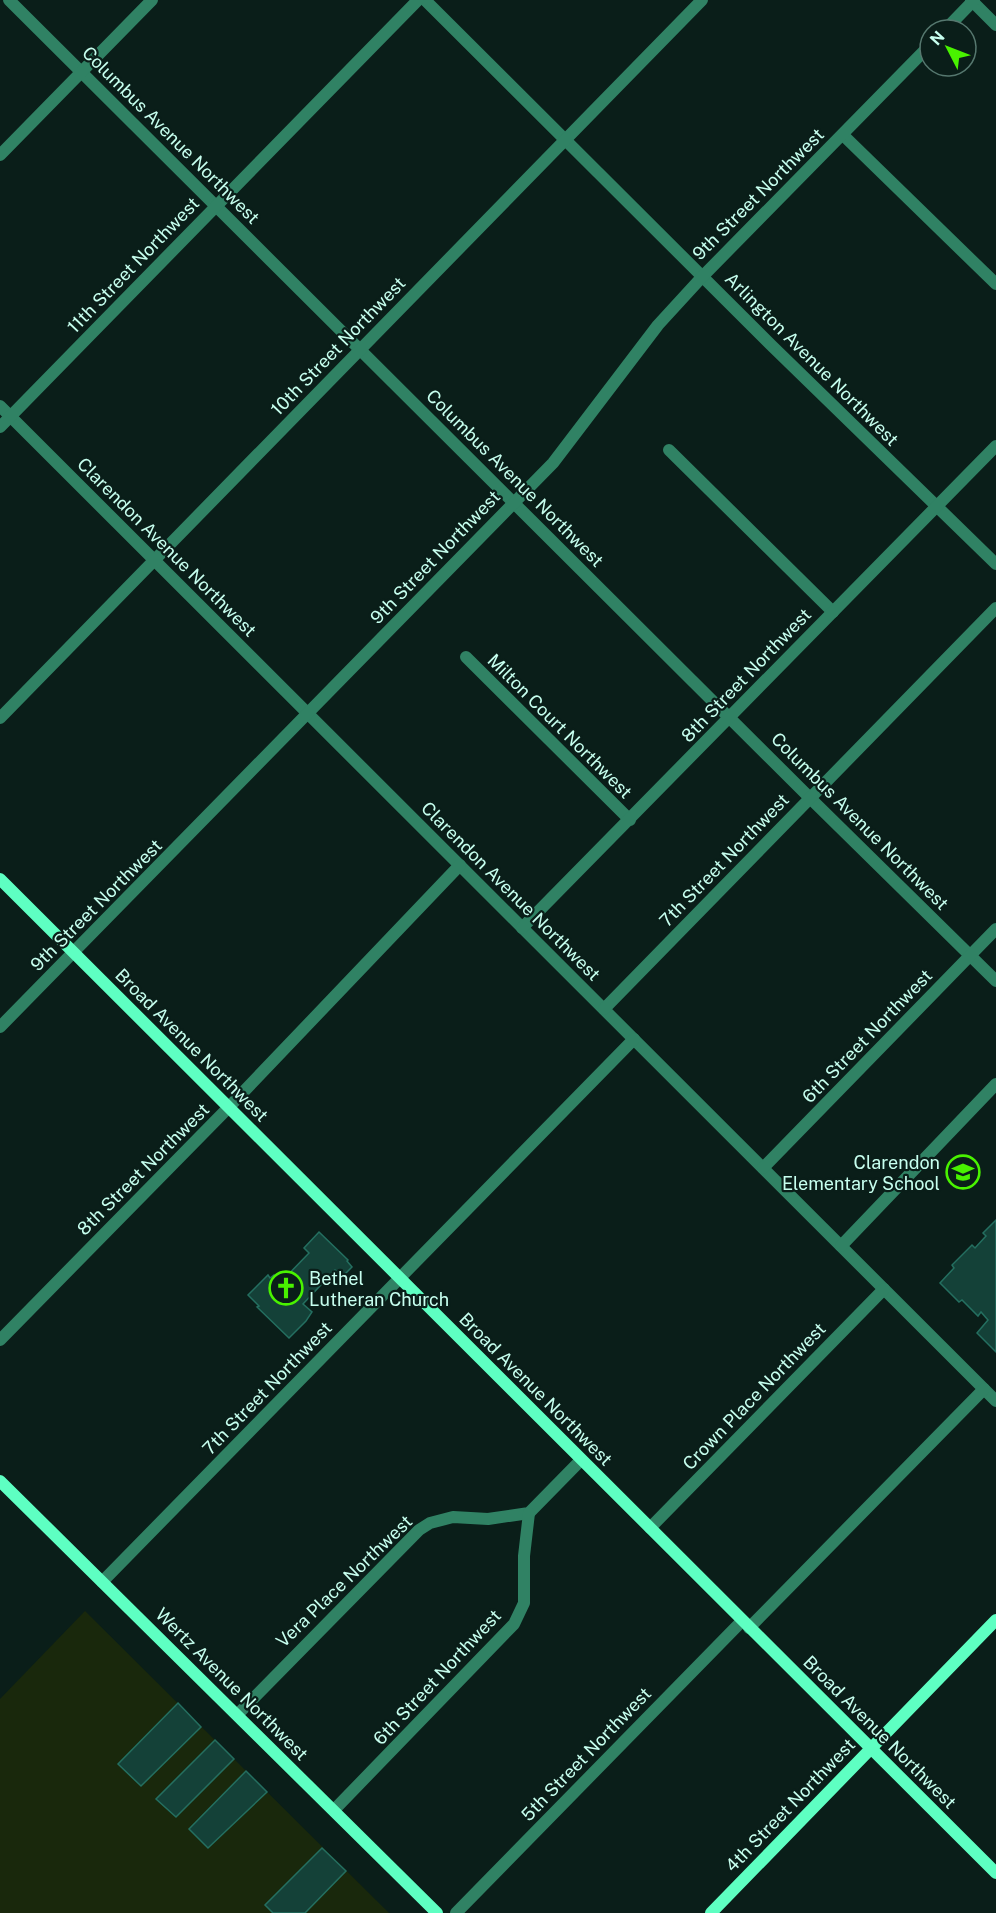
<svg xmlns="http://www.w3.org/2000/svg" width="996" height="1913" font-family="'Public Sans',sans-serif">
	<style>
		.green { fill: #19280c }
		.building { fill: #144138; stroke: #246f60; stroke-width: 1.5 }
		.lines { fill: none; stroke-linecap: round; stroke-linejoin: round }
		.street { stroke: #308264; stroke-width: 12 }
		.secondary { stroke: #5effc2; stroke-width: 12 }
		.labels { text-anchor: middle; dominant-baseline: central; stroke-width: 4.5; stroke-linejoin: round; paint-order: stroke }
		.street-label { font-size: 18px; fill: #c7ffef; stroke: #0a1e19 }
		.poi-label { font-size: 18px; fill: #c7ffef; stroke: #0a1e19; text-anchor: end }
	</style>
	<rect width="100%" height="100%" fill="#0a1e19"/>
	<path class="green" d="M85,1611L389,1913H0V1699Z"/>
	<g class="building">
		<path d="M996,1220V1352L977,1333L988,1320L981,1312L978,1316L962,1300L959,1302L940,1283L954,1268L952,1265L972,1245L975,1248L986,1236L983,1233Z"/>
		<path d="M319,1232L348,1260L347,1261L352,1267L342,1277L335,1270L303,1304L312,1312L306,1321L289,1338L257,1307L259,1306L248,1295L268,1275L270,1278L274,1275L281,1282L309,1253L304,1248Z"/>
		<path d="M178,1703L201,1727L141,1786L118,1764Z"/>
		<path d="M215,1740L234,1759L176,1817L156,1799Z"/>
		<path d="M246,1771L267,1792L208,1848L189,1829Z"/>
		<path d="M322,1848L346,1871L305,1913H273L265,1905Z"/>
	</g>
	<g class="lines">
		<g class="street">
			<path d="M9,0L810,798L996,981"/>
			<path d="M425,0L771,345L996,564"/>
			<path d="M971,0L996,25"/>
			<path d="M945,30L974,0"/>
			<path d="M843,135L996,284"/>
			<path d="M0,155L152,0"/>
			<path d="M0,406L996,1401"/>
			<path d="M0,427L418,0"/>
			<path d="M669,450L833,612"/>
			<path d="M466,657L630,820"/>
			<path d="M0,718L702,0"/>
			<path d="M522,928L996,446"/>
			<path d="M604,1009L996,608"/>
			<path d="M0,1027L553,463L658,325L702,277L930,45"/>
			<path d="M763,1168L996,929"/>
			<path d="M841,1246L996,1084"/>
			<path d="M0,1340L229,1107L460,865"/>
			<path d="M650,1528L884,1289"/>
			<path d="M102,1582L634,1039"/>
			<path d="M749,1628L984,1389"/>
			<path d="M238,1714L419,1530L430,1523L453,1517L488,1519L529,1513L581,1460"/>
			<path d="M334,1810L514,1624L524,1603V1556L529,1513"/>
			<path d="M456,1913L742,1621"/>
		</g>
		<g class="secondary">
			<path d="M0,879L996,1873"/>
			<path d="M0,1481L437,1913"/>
			<path d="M711,1913L996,1620"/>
		</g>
	</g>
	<defs>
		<g id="school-ring" transform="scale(1.725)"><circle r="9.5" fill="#0a1e19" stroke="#49f200" stroke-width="1.5"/><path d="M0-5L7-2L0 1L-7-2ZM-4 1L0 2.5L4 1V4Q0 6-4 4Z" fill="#49f200"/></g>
		<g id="church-ring" transform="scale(1.725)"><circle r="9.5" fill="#0a1e19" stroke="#49f200" stroke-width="1.5"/><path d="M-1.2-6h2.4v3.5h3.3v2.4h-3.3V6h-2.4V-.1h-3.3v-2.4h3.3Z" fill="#49f200"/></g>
	</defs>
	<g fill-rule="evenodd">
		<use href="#school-ring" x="963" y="1172"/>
		<use href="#church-ring" x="286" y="1288"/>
	</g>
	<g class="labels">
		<g class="street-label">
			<text transform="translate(171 135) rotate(45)">Columbus Avenue Northwest</text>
			<text transform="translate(758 194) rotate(-45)">9th Street Northwest</text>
			<text transform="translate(133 265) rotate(-46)">11th Street Northwest</text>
			<text transform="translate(338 346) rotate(-46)">10th Street Northwest</text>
			<text transform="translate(812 359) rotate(45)">Arlington Avenue Northwest</text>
			<text transform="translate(515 478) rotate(45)">Columbus Avenue Northwest</text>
			<text transform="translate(167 547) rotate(45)">Clarendon Avenue Northwest</text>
			<text transform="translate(435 557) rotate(-46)">9th Street Northwest</text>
			<text transform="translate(746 675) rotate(-46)">8th Street Northwest</text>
			<text transform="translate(560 726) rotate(45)">Milton Court Northwest</text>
			<text transform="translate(860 821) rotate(45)">Columbus Avenue Northwest</text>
			<text transform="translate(724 860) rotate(-46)">7th Street Northwest</text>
			<text transform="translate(511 891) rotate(45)">Clarendon Avenue Northwest</text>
			<text transform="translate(96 905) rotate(-45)">9th Street Northwest</text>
			<text transform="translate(867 1036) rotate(-46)">6th Street Northwest</text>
			<text transform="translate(192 1045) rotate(45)">Broad Avenue Northwest</text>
			<text transform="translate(143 1169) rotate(-45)">8th Street Northwest</text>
			<text transform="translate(267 1388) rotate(-46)">7th Street Northwest</text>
			<text transform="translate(536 1389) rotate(45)">Broad Avenue Northwest</text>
			<text transform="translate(754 1396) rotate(-46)">Crown Place Northwest</text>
			<text transform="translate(344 1581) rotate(-44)">Vera Place Northwest</text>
			<text transform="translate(437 1677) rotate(-47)">6th Street Northwest</text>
			<text transform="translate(232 1684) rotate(45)">Wertz Avenue Northwest</text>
			<text transform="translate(880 1732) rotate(45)">Broad Avenue Northwest</text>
			<text transform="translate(586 1754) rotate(-46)">5th Street Northwest</text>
			<text transform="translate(790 1805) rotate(-46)">4th Street Northwest</text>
		</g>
		<g class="poi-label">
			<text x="940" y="1162">Clarendon<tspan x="940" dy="21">Elementary School</tspan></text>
			<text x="309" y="1278" text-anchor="start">Bethel<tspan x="309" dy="21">Lutheran Church</tspan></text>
		</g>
	</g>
	<g transform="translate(948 48) rotate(312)"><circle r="28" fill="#0a1e19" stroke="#56786f" stroke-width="1.5"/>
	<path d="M0-4.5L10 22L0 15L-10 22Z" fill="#49f200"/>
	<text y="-9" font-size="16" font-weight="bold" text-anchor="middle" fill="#c7ffef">N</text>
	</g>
</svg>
